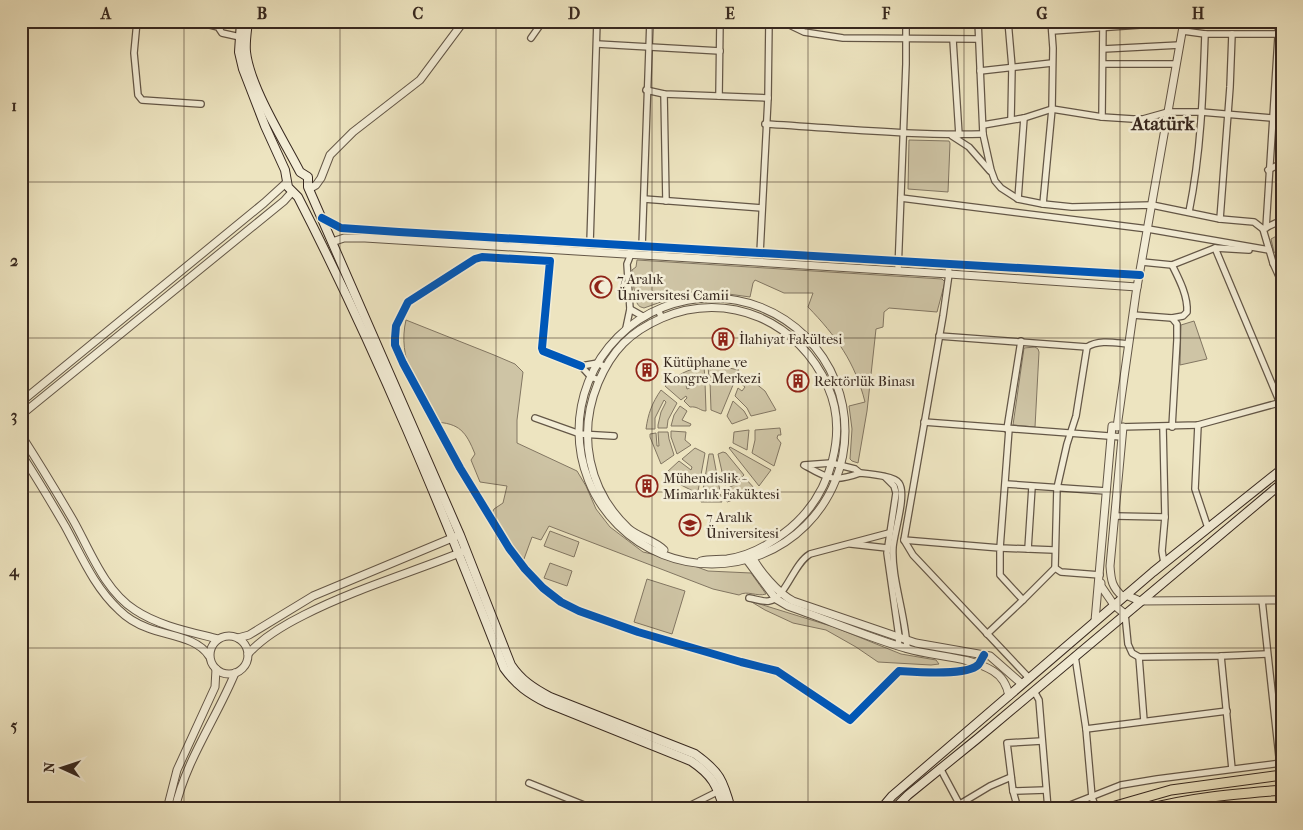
<svg xmlns="http://www.w3.org/2000/svg" width="1303" height="830" font-family="'IM FELL French Canon',serif">
	<style>
		.green { fill: #cec4a5; stroke: #827662 }
		.lines { fill: none; stroke-linecap: round; stroke-linejoin: round }
		.minor-casing { stroke: #645747; stroke-width: 8 }
		.tertiary-casing { stroke: #645747; stroke-width: 9 }
		.secondary-casing { stroke: #37281f; stroke-width: 10 }
		.trunk-casing { stroke: #37281f; stroke-width: 11 }
		.minor { stroke: #f3edd6; stroke-width: 5.5 }
		.tertiary { stroke: #f3edd6; stroke-width: 7 }
		.secondary { stroke: #f3edd6; stroke-width: 8 }
		.trunk { stroke: #ede4c0; stroke-width: 9 }
		.cycleway-casing { stroke: #f3edd6; stroke-width: 11 }
		.cycleway { stroke: #0057b8; stroke-width: 8 }
		.grid { fill: none; stroke: #37281f; stroke-width: 1; stroke-opacity: 0.55 }
		.labels { text-anchor: middle; dominant-baseline: central; stroke-width: 5; stroke-linejoin: round; paint-order: stroke }
		.poi-label { font-size: 14px; fill: #37281f; stroke: #f3edd6; text-anchor: start }
		.district-label { font-size: 19px; font-weight: bold; fill: #37281f; stroke: #f3edd6 }
		.neatline { fill: none; stroke: #37281f; stroke-width: 2 }
		.grid-label { font-size: 16px; text-anchor: middle; font-weight: bold; fill: #37281f }
	</style>
	<rect width="100%" height="100%" fill="#ede4c0"/>
	<filter id="stains"><feTurbulence type="fractalNoise" baseFrequency=".004" numOctaves="4"/><feColorMatrix values="0 0 0 0 .2 0 0 0 0 .09 0 0 0 0 .02 0 0 0 .5 -.17"/></filter>
	<radialGradient id="worn" r=".72"><stop offset=".6" stop-color="#630" stop-opacity="0"/><stop offset="1" stop-color="#630" stop-opacity=".3"/></radialGradient>
	<g class="green">
		<path d="M909,140L949,141L950,143L948,192L908,189Z"/>
		<path d="M1282,233V256H1280L1274,252L1271,239Z"/>
		<path d="M637,260L942,279L945,282L937,312L889,308L884,312L883,327L876,329L867,411L858,463L852,461L850,459L852,429L849,406L865,402C855,362 836,336 808,307L813,293H784L755,280L753,283L750,297L721,293L689,292L644,308C641,307 639,307 637,303C635,301 633,279 632,273V270L636,267Z"/>
		<path d="M406,320L494,355L515,364L523,372L517,420V443L577,471L586,486L596,509L610,527L643,552L678,560L708,571L751,573L766,594C757,597 747,590 739,595L713,589L549,526L541,540L532,537L524,559L498,540L490,517L494,509L503,503L507,486L480,482L471,460L475,454C466,432 460,423 434,422C418,389 397,358 406,320Z"/>
		<path d="M1194,321L1207,359L1180,365L1181,325Z"/>
		<path d="M1035,347L1038,349L1039,352L1035,427L1013,425L1024,348Z"/>
		<path d="M719,366L739,370L734,381L723,378L709,377L708,367Z"/>
		<path d="M704,367L705,379L686,385L687,389L705,382L706,411C700,411 698,406 690,407L684,401L687,398L686,396L681,400L665,386C675,376 689,368 704,367Z"/>
		<path d="M744,374L765,391L776,410L751,416L747,408L735,396L738,388L742,391L745,387L740,383Z"/>
		<path d="M710,381H723L733,385L721,414L711,410Z"/>
		<path d="M661,390L677,403L668,420L667,428H658V425L661,412L666,402L664,400L655,418V429H646C648,414 652,403 661,390Z"/>
		<path d="M733,401L744,411L748,418L732,424L727,416Z"/>
		<path d="M680,406L687,411L682,420L691,424L690,426H671L674,415Z"/>
		<path d="M780,428L781,435H778L777,438L781,443L774,466L752,453L755,440V430Z"/>
		<path d="M749,430L747,450L733,443L734,432Z"/>
		<path d="M671,431L686,432L685,440L691,445L677,454L671,437Z"/>
		<path d="M658,432H668L669,439L674,455L661,464L650,437V434L656,433L657,446H659Z"/>
		<path d="M730,447L771,470L759,486L729,448Z"/>
		<path d="M695,448L705,453L698,491L695,492L681,485L666,473L679,461L691,470L692,467L682,459Z"/>
		<path d="M723,452L726,453L744,475L740,479L725,485L718,454Z"/>
		<path d="M709,454H713L722,502H701Z"/>
		<path d="M745,478L755,489L739,498L727,502L725,489L737,484Z"/>
		<path d="M550,531L579,542L574,557L544,546Z"/>
		<path d="M550,563L572,571L567,586L544,578Z"/>
		<path d="M647,579L685,591L672,634L634,622Z"/>
		<path d="M750,601L834,627L901,654L936,660L939,664L931,665L878,662L856,647L826,630L793,623L765,610Z"/>
	</g>
	<g class="lines">
		<g class="minor-casing">
			<g id="minor">
				<path d="M137,21L134,53L138,95L142,100L201,104"/>
				<path d="M194,21L218,27L222,33L240,37"/>
				<path d="M781,21L804,32L843,38L978,39"/>
				<path d="M978,21L983,134L991,170L995,181L1001,188L1018,199L1043,204L1072,207L1152,205L1220,219L1254,222L1263,229L1273,263L1282,283"/>
				<path d="M1008,21L1012,67L1011,119"/>
				<path d="M1008,24L1051,23"/>
				<path d="M1052,31L1184,22"/>
				<path d="M1183,31L1205,34H1282"/>
				<path d="M531,38L543,21"/>
				<path d="M953,40L959,135"/>
				<path d="M597,44L720,51"/>
				<path d="M1103,49L1180,45"/>
				<path d="M1103,64H1176"/>
				<path d="M980,71L1052,63"/>
				<path d="M646,90L664,94L768,98"/>
				<path d="M664,94L666,201"/>
				<path d="M719,96L720,21"/>
				<path d="M1102,117L1103,21"/>
				<path d="M765,124C838,128 910,136 983,134"/>
				<path d="M983,125L1024,118L1052,109L1102,117L1133,119H1143L1168,112H1201L1272,118"/>
				<path d="M952,136L969,147L990,171"/>
				<path d="M1268,170L1282,163"/>
				<path d="M901,198L1148,229L1269,250"/>
				<path d="M644,199L762,208"/>
				<path d="M1018,199L1024,118"/>
				<path d="M1043,204L1052,109L1053,48L1051,21"/>
				<path d="M1189,212C1201,153 1203,93 1205,34"/>
				<path d="M1220,219L1230,87L1232,34"/>
				<path d="M1266,228L1279,21"/>
				<path d="M1263,229L1282,220"/>
				<path d="M590,243L597,21"/>
				<path d="M642,247L650,21"/>
				<path d="M1215,248L1280,403"/>
				<path d="M760,253L768,98L769,21"/>
				<path d="M1142,262L1172,265L1215,248L1249,250"/>
				<path d="M1273,263L1282,262"/>
				<path d="M948,264L949,274L943,316L904,540L913,555L1029,678"/>
				<path d="M898,271L906,64V21"/>
				<path d="M630,309L627,264L631,254L630,246"/>
				<path d="M658,310L662,318"/>
				<path d="M1133,315L1172,318L1177,324V340L1172,427"/>
				<path d="M1172,318L1183,316L1187,312C1188,296 1179,279 1172,265"/>
				<path d="M626,328L630,309L644,317"/>
				<path d="M939,336L1087,347"/>
				<path d="M581,366L543,351L542,348L550,261L482,257L475,259L408,302L396,326L395,338V345L403,363L460,468L509,548L525,569L543,588L561,602L579,611L638,632L741,662L777,671L850,720L899,671C916,672 966,676 978,665C980,663 982,658 984,655"/>
				<path d="M599,380L591,377L581,366L598,363L605,367"/>
				<path d="M535,418L580,434L614,436"/>
				<path d="M924,422L1122,437"/>
				<path d="M1198,425L1195,489L1208,528"/>
				<path d="M1119,427L1198,425L1282,402"/>
				<path d="M1163,427L1165,517L1162,551L1164,563"/>
				<path d="M1007,429L1021,341"/>
				<path d="M1009,429L1000,548L1054,550"/>
				<path d="M831,463L855,469L860,473C833,483 827,478 804,465Z"/>
				<path d="M860,473C869,474 895,476 899,483C907,494 894,533 893,547C891,578 906,616 907,649"/>
				<path d="M885,477L894,486L896,493L887,553L899,637L898,646"/>
				<path d="M1006,484L1106,491"/>
				<path d="M1115,516L1165,517"/>
				<path d="M904,540L1000,548V575L1023,600L987,634"/>
				<path d="M851,544L887,548"/>
				<path d="M1028,549L1032,487"/>
				<path d="M1100,575L1061,572L1055,568L1057,488L1067,444L1076,416L1087,347C1099,339 1116,343 1129,344"/>
				<path d="M749,598C756,599 763,602 769,601C786,598 793,564 810,554L889,533"/>
				<path d="M1023,600L1055,568"/>
				<path d="M1262,600L1281,775"/>
				<path d="M1125,614L1128,644L1132,653L1139,657L1221,656L1267,654"/>
				<path d="M1075,656L1086,729L1092,797L1096,809"/>
				<path d="M1221,656L1232,769"/>
				<path d="M1139,657L1144,721"/>
				<path d="M1034,691L1039,700L1048,809"/>
				<path d="M1086,729L1227,711"/>
				<path d="M940,768L962,809"/>
				<path d="M529,783L594,809"/>
				<path d="M1013,791L1046,790"/>
				<path d="M960,804L990,786L1011,777"/>
				<path d="M683,809L719,791"/>
				<path d="M1018,809L1013,791L1007,743L1042,741"/>
				<path d="M1060,809L1121,785L1157,779L1281,763"/>
			</g>
		</g>
		<g class="tertiary-casing">
			<g id="tertiary">
				<path d="M309,189L316,185L321,178L330,155L353,132L420,80L464,21"/>
				<path d="M322,218L341,228L399,232L1140,275"/>
				<path d="M332,242L344,238H365L949,274L1137,287"/>
				<circle cx="712" cy="431" r="133"/>
				<path d="M21,402L264,203L287,182"/>
				<path d="M21,415L284,201L292,192"/>
				<path d="M1117,427L1136,293L1184,21"/>
				<path d="M1123,427L1110,566C1111,581 1112,587 1123,597"/>
				<path d="M21,435C39,463 56,491 73,520C90,550 104,590 135,610C159,626 191,632 218,639"/>
				<path d="M21,454C37,478 51,502 65,526C81,555 94,587 119,610C127,618 137,624 148,628C168,636 197,637 209,656"/>
				<path d="M664,550C654,540 640,538 629,529C588,491 577,434 598,383C612,350 630,332 662,318C728,289 800,322 828,387C848,432 831,490 796,523C787,532 776,539 766,545C754,552 741,557 727,559C718,560 709,559 701,561"/>
				<path d="M752,556C758,570 779,594 793,601L916,643L990,656L1022,684"/>
				<path d="M747,560L776,599L788,606C828,620 867,637 908,649C935,657 968,656 993,671C1003,677 1007,685 1009,696"/>
				<path d="M1101,583V586L1114,605L1125,614"/>
				<path d="M1126,595L1140,601L1282,600"/>
				<path d="M1095,621L1112,426"/>
				<circle cx="229" cy="655" r="19"/>
				<path d="M238,638L249,635L313,596L457,536"/>
				<path d="M248,654C263,637 284,625 304,615C355,589 410,573 462,552"/>
				<path d="M167,809L177,770L215,687L216,669"/>
				<path d="M175,809C186,760 216,719 235,673"/>
			</g>
		</g>
		<g class="secondary-casing">
			<g id="secondary">
				<path d="M241,21L239,52L243,69L265,126L285,170L288,187L298,197C376,349 442,509 504,668C516,685 529,694 547,703L691,761C712,775 717,785 724,809"/>
				<path d="M248,21C247,31 245,42 246,52C250,87 283,139 300,172L308,177V187L460,535L511,665C521,680 533,688 550,697L695,754C720,772 723,780 731,809"/>
				<path d="M881,809L892,796L1153,572L1282,469"/>
				<path d="M894,809L908,795L977,739L1282,483"/>
			</g>
		</g>
		<g class="trunk-casing">
			<g id="trunk">
				<path d="M1105,809L1171,790L1282,775"/>
				<path d="M1148,809C1192,797 1237,794 1282,790"/>
			</g>
		</g>
		<use href="#minor" class="minor"/>
		<use href="#tertiary" class="tertiary"/>
		<use href="#secondary" class="secondary"/>
		<use href="#trunk" class="trunk"/>
		<g class="cycleway-casing">
			<g id="cycleway">
				<path d="M322,218L341,228L399,232L1140,275"/>
				<path d="M581,366L543,351L542,348L550,261L482,257L475,259L408,302L396,326L395,338V345L403,363L460,468L509,548L525,569L543,588L561,602L579,611L638,632L741,662L777,671L850,720L899,671C916,672 966,676 978,665C980,663 982,658 984,655"/>
			</g>
		</g>
		<use href="#cycleway" class="cycleway"/>
	</g>
	<path class="grid" d="M184,21V809M340,21V809M496,21V809M652,21V809M808,21V809M964,21V809M1120,21V809M21,182H1282M21,338H1282M21,492H1282M21,648H1282"/>
	<defs>
		<g id="mosque-ring" transform="scale(1.125)"><circle r="9.5" fill="#f3edd6" stroke="#8f2418" stroke-width="1.5"/><path d="M3.5-4.9A6 6 0 1 0 3.5 4.9A5 5 0 1 1 3.5-4.9Z" fill="#8f2418"/></g>
		<g id="building-ring" transform="scale(1.125)"><circle r="9.5" fill="#f3edd6" stroke="#8f2418" stroke-width="1.5"/><path d="M-4-6H4V6H1V3H-1V6H-4ZM-2.5-4.3h1.7v1.8h-1.7ZM.8-4.3h1.7v1.8H.8ZM-2.5-1h1.7V.8h-1.7ZM.8-1h1.7V.8H.8Z" fill="#8f2418"/></g>
		<g id="university-ring" transform="scale(1.125)"><circle r="9.5" fill="#f3edd6" stroke="#8f2418" stroke-width="1.5"/><path d="M0-5L7-2L0 1L-7-2ZM-4 1L0 2.5L4 1V4Q0 6-4 4Z" fill="#8f2418"/></g>
	</defs>
	<g fill-rule="evenodd">
		<use href="#mosque-ring" x="601" y="287"/>
		<use href="#building-ring" x="723" y="339"/>
		<use href="#building-ring" x="647" y="370"/>
		<use href="#building-ring" x="798" y="381"/>
		<use href="#building-ring" x="647" y="486"/>
		<use href="#university-ring" x="690" y="525"/>
	</g>
	<g class="labels">
		<g class="poi-label">
			<text x="617" y="279">7 Aralık<tspan x="617" dy="16">Üniversitesi Camii</tspan></text>
			<text x="739" y="339">İlahiyat Fakültesi</text>
			<text x="663" y="362">Kütüphane ve<tspan x="663" dy="16">Kongre Merkezi</tspan></text>
			<text x="814" y="381">Rektörlük Binası</text>
			<text x="663" y="478">Mühendislik -<tspan x="663" dy="16">Mimarlık Faküktesi</tspan></text>
			<text x="706" y="517">7 Aralık<tspan x="706" dy="16">Üniversitesi</tspan></text>
		</g>
		<g class="district-label">
			<text x="1163" y="124">Atatürk</text>
		</g>
	</g>
	<rect width="1303" height="830" fill="none" stroke="#ede4c0" stroke-width="55"/>
	<g transform="translate(62 768) rotate(273)" stroke="#f3edd6" stroke-width="4" paint-order="stroke">
	<path d="M0-4L9 19L0 12L-9 19Z" fill="#37281f"/>
	<text y="-8" font-size="14" font-weight="bold" text-anchor="middle" fill="#37281f">N</text>
	</g>
	<rect x="28" y="28" width="1248" height="774" class="neatline"/>
	<g class="grid-label">
		<text x="106" y="19">A</text>
		<text x="262" y="19">B</text>
		<text x="418" y="19">C</text>
		<text x="574" y="19">D</text>
		<text x="730" y="19">E</text>
		<text x="886" y="19">F</text>
		<text x="1042" y="19">G</text>
		<text x="1198" y="19">H</text>
		<text x="14" y="111">1</text>
		<text x="14" y="266">2</text>
		<text x="14" y="421">3</text>
		<text x="14" y="576">4</text>
		<text x="14" y="731">5</text>
	</g>
	<rect width="100%" height="100%" filter="url(#stains)"/>
	<rect width="100%" height="100%" fill="url(#worn)"/>
</svg>
